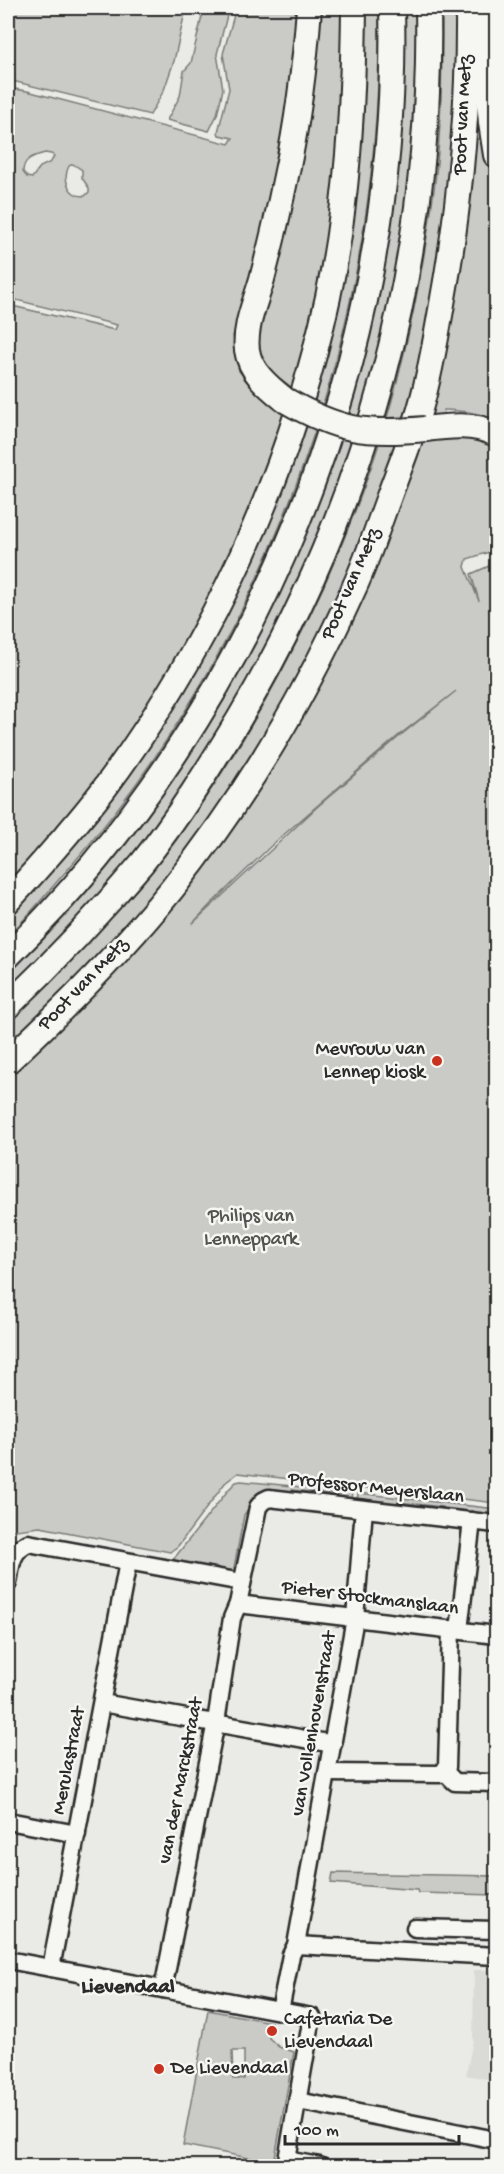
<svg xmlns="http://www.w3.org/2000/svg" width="504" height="2174" font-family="'Gochi Hand',sans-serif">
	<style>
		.built { fill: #dadad6 }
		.green { fill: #cacac7; stroke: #7a7a79; stroke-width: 1.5; fill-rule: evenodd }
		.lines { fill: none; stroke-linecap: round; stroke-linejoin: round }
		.minor-casing { stroke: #2b2b2b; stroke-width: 21 }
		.highway-casing { stroke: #2b2b2b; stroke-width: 28 }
		.minor { stroke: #f6f6f2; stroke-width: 16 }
		.highway { stroke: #f6f6f2; stroke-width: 24 }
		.highway-bridge-casing { stroke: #2b2b2b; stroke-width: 28; stroke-linecap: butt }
		.highway-bridge { stroke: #f6f6f2; stroke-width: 24 }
		.poi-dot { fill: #c8321e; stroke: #f6f6f2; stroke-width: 2 }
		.labels { text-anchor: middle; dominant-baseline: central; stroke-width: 5; stroke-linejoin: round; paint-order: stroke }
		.street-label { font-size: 20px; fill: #2b2b2b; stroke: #f6f6f2 }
		.poi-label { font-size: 20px; fill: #2b2b2b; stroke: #f6f6f2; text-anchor: start }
		.park-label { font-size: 20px; fill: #535352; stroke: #f6f6f2 }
		.neighbourhood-label { font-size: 21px; font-weight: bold; fill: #2b2b2b; stroke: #f6f6f2 }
	</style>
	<rect width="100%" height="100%" fill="#eaeae6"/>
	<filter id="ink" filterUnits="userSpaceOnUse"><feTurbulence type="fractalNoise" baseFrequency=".0167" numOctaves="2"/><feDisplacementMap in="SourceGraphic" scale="12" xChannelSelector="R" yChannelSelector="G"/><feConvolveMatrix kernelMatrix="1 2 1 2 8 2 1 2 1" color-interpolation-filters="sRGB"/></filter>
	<g filter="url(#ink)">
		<path class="built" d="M474,1970H496V2081L466,2075L473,2040Z"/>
		<g class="green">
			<path d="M8,8H118L117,12L123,16L126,14L125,8H186L174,61L164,90L150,115L8,80Z"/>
			<path d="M204,8H229L217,54L223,89L217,115L209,131L167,120L180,96L184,71L191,63Z"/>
			<path d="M236,8H302L290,108L258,259L233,336L239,371L257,393L288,418L283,434L194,639L118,758L8,892V305L115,330L117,325L8,298V88L27,91L229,144L233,138L219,135L218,132L229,89L223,54ZM45,153L51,154L54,156L51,162L40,167L32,178L27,177L23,172C23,159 33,156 45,153ZM73,164L82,170V178L89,188V192L85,196C69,197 62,179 69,166Z"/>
			<path d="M315,8H346L331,237L297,391L259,363L254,341Z"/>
			<path d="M366,8H379C384,319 274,632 70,867C49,890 30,915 8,936V919L94,822L163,724L210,645L260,543L316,395L336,306L358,181L364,114Z"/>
			<path d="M399,8H420L413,185L367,409L311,565L210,753L136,856L8,994V967L120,844L333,451Z"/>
			<path d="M442,8H461L453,188L413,408L348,583L294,691L168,884L8,1051V1023C45,987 81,951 115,913C128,898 142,885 153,870C250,745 326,602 376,453C404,368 422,278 434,190C442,130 442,68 442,8Z"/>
			<path d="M476,57L484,123L496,195V421C482,412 461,411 444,410L439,438L456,434L496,443V550L467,559L465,567L479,601L471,574L496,563L495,660H496V1503L238,1473L225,1483L178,1546L170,1552L40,1527L8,1531V1076L50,1037L222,832L410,458ZM456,691L401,735L317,807L192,924L209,906L273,844L398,736Z"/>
			<path d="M241,1481L352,1492L351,1500L340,1499L336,1495L292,1490L288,1493L256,1497L244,1515L233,1573L172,1561L229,1489L236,1482Z"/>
			<path d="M358,1493L496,1509V1517L446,1511L442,1507L398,1502L395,1505L357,1501Z"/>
			<path d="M333,1873L496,1876V1895L418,1893L417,1890L331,1883Z"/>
			<path d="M208,2010L271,2022L269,2038L279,2047L294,2052L274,2163L183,2145ZM232,2051H244V2079H233Z"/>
		</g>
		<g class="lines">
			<g class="minor-casing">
				<g id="minor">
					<path d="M8,1583C11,1566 11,1551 28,1543L242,1582"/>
					<path d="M238,1604L496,1635"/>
					<path d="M459,1630L472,1521"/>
					<path d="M102,1703L333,1744"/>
					<path d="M444,1771L447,1767L451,1629"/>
					<path d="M327,1773L440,1774L444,1771L455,1782L496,1783"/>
					<path d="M8,1821L77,1834"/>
					<path d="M415,1928L496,1930"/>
					<path d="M296,1945L496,1956"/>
					<path d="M8,1960L312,2017L287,2160L283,2166"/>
					<path d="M51,1968L128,1562"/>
					<path d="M163,1989L216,1722L232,1618L238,1604L258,1507L263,1501L269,1498L496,1524"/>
					<path d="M280,2011L291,1955L296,1945L355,1618L364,1509"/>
					<path d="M298,2101L496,2140"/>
					<path d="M287,2160L320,2166"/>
				</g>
			</g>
			<g class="highway-casing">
				<g id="highway">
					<path d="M482,12L491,123L496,155"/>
					<path d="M285,400C269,387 250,372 247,350C244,326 256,301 262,279C271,245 279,210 286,176C298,121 305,63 309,8"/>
					<path d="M425,429C449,426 474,423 496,434"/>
					<path d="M8,901C41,865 74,828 104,789C212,644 290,474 328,297C348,202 353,105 354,8"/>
					<path d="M8,956C259,710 401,359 392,8"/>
					<path d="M8,1006C55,961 100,913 142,863C178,818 209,768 239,719C367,504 433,258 428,8"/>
					<path d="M8,1061C66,1007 122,951 172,889C245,798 306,694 354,588C367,560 377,529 388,499C399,469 411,440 420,409C430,375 436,339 442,304C460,206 469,108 468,8"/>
				</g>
			</g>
			<use href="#minor" class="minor"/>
			<use href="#highway" class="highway"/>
			<g class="highway-bridge-casing">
				<path id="highway-bridge" d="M285,400C337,430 365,435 425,429"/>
			</g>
			<use href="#highway-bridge" class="highway-bridge"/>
		</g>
	</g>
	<g class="poi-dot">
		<circle cx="437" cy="1061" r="6"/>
		<circle cx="272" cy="2031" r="6"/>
		<circle cx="159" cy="2069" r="6"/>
	</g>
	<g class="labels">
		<g class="street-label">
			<text transform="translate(464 115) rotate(-87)">Poot van Metz</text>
			<text transform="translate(352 584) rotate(-66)">Poot van Metz</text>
			<text transform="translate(84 985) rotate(-46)">Poot van Metz</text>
			<text transform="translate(376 1489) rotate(6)">Professor Meyerslaan</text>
			<text transform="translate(370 1599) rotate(7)">Pieter Stockmanslaan</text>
			<text transform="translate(315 1724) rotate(-80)">van Vollenhovenstraat</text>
			<text transform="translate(70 1761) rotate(-79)">Merulastraat</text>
			<text transform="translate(182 1781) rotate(-79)">van der Marckstraat</text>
		</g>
		<g class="poi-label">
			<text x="425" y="1050" text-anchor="end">Mevrouw van<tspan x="425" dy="23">Lennep kiosk</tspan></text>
			<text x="284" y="2020">Cafetaria De<tspan x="284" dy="23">Lievendaal</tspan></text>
			<text x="171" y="2069">De Lievendaal</text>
		</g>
		<g class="park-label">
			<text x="251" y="1217">Philips van<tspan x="251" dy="23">Lenneppark</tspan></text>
		</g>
		<g class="neighbourhood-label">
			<text x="128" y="1988">Lievendaal</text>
		</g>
	</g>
	<rect width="504" height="2174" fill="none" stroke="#f6f6f2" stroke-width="30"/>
	<rect x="15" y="15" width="474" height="2144" fill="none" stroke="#2b2b2b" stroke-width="2" filter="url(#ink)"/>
	<path d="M285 2135v9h174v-9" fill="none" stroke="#2b2b2b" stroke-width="3"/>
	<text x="294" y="2135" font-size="18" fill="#2b2b2b" stroke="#f6f6f2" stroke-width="4.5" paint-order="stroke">100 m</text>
</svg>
